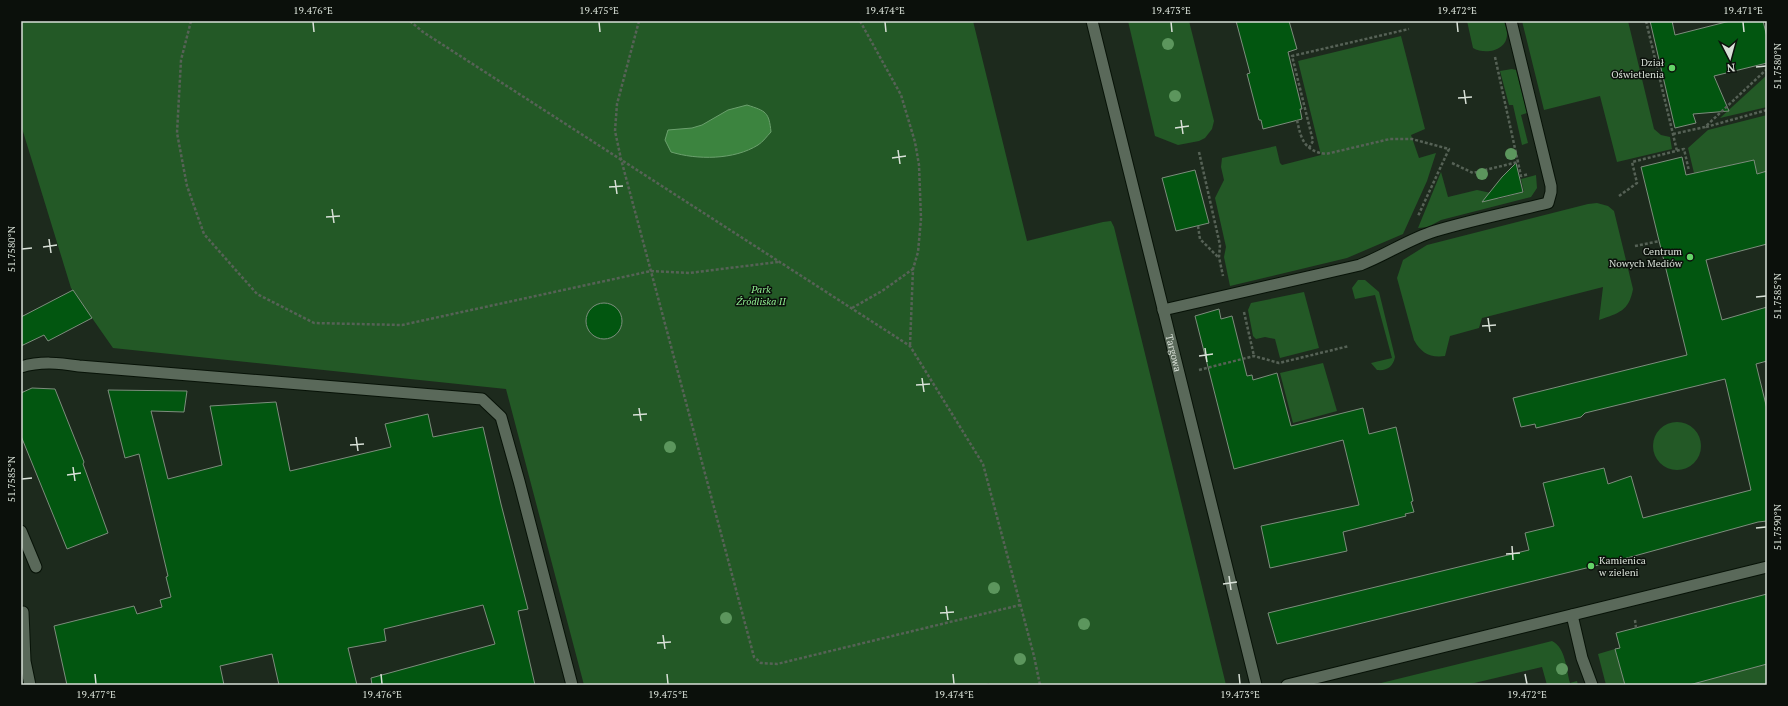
<svg xmlns="http://www.w3.org/2000/svg" width="1788" height="706" font-family="'PT Serif',serif">
	<style>
		.green { fill: #235926 }
		.water { fill: #3c843f; stroke: #6ba06d }
		.building { fill: #025610; stroke: #7d8d7d }
		.lines { fill: none; stroke-linecap: round; stroke-linejoin: round }
		.service-casing { stroke: #071207; stroke-width: 13 }
		.minor-casing { stroke: #071207; stroke-width: 13 }
		.path { stroke: #566256; stroke-width: 2.5; stroke-dasharray: 3 2; stroke-linecap: butt }
		.service { stroke: #5a695a; stroke-width: 11 }
		.minor { stroke: #5a695a; stroke-width: 11 }
		.tree { fill: #5c965d }
		.ticks { fill: none; stroke: #d8e0d7; stroke-width: 1.5 }
		.poi-dot { fill: #64d468; stroke: #0b100b; stroke-width: 1.5 }
		.labels { text-anchor: middle; dominant-baseline: central; stroke-width: 3; stroke-linejoin: round; paint-order: stroke }
		.poi-label { font-size: 10px; fill: #d8e0d7; stroke: #0b100b; text-anchor: end }
		.park-label { font-size: 10px; font-style: italic; fill: #90ee91; stroke: #0b100b }
		.street-label { font-size: 10px; fill: #d8e0d7; stroke: #0b100b }
		.neatline { fill: none; stroke: #d8e0d7; stroke-width: 1.5 }
		.ticks-label { font-size: 10px; text-anchor: middle; fill: #d8e0d7 }
	</style>
	<rect width="100%" height="100%" fill="#1d2a1d"/>
	<g class="green">
		<path d="M21,21H973L1027,241L1103,222L1111,221L1114,227L1226,685H990L989,683L983,685H584L506,389L113,348L71,288L21,125Z"/>
		<path d="M1128,21H1189L1214,121L1212,129L1205,138L1199,141L1178,145L1155,136Z"/>
		<path d="M1467,21H1504C1505,25 1507,29 1507,33C1508,51 1485,55 1473,48Z"/>
		<path d="M1522,21H1628L1654,129L1661,135L1670,137L1672,149L1617,162L1600,96L1544,110Z"/>
		<path d="M1401,36L1425,129L1411,135L1419,158L1436,153L1427,181L1403,234L1347,258L1230,286L1224,257L1226,247L1215,198L1224,180L1221,167L1222,158L1276,146L1280,163L1282,165L1321,155L1298,61Z"/>
		<path d="M1512,69L1516,70L1527,113L1521,115L1528,143L1522,145L1513,105H1509L1500,71Z"/>
		<path d="M1767,75V107L1720,118Z"/>
		<path d="M1767,115V171L1757,174L1754,160L1694,173L1688,148L1708,130Z"/>
		<path d="M1441,172L1448,197L1477,190L1496,194L1498,199L1524,192L1521,179L1536,175L1537,188L1531,197L1441,220L1428,227L1418,228Z"/>
		<path d="M1597,203L1608,206L1614,211L1633,289C1629,311 1619,313 1599,320L1603,287L1482,318L1479,328L1450,336L1445,356C1430,358 1421,353 1414,340L1397,278L1403,260L1427,245L1588,204Z"/>
		<path d="M1358,280H1365L1379,292L1395,357C1393,367 1387,371 1377,370L1371,363L1392,358L1375,295L1355,299L1352,288Z"/>
		<path d="M1304,292L1319,348L1280,358L1275,339L1265,337L1256,339L1253,336L1248,310L1251,303Z"/>
		<path d="M1323,363L1337,411L1293,423L1280,373Z"/>
		<circle cx="1677" cy="446" r="24"/>
		<path d="M1552,641C1566,648 1566,669 1570,683L1577,681L1578,685H1547L1542,667L1466,685H1373Z"/>
		<path d="M1615,649L1625,685H1606L1598,654Z"/>
		<path d="M1767,664V685H1695V683Z"/>
	</g>
	<path class="water" d="M747,105C766,111 769,112 771,132C767,136 763,142 758,145C734,160 697,160 671,152L665,140L668,130L692,128L702,125L728,110Z"/>
	<g class="building">
		<path d="M1236,21H1289L1297,49L1288,52L1302,109H1300L1302,119L1263,129L1261,120H1259L1247,74L1250,73Z"/>
		<path d="M1650,21H1672L1675,35L1730,21H1763L1767,37V63L1714,76L1729,111L1693,114L1696,123L1675,128Z"/>
		<path d="M1682,157L1686,175L1754,160L1757,174L1767,171V244L1706,260L1722,320L1767,307V361L1756,364L1767,409V521L1758,522L1627,558L1277,644L1268,613L1529,550L1525,533L1554,526L1543,483L1604,468L1608,484L1631,476L1643,518L1751,490L1725,379L1585,413L1581,417L1536,428L1535,424L1521,427L1513,398L1687,355L1641,167Z"/>
		<path d="M1516,163L1523,192L1482,202L1502,177Z"/>
		<path d="M1195,170L1209,223L1176,231L1162,178Z"/>
		<path d="M73,290L92,318L48,341L44,335L21,346V317Z"/>
		<circle cx="604" cy="321" r="18"/>
		<path d="M1219,309L1221,319L1232,316L1247,376L1252,375L1253,380L1277,373L1291,426L1363,408L1369,434L1396,427L1413,501L1411,502L1414,512L1405,514L1406,516L1343,532L1347,551L1270,568L1261,526L1359,505L1343,440L1234,469L1195,316Z"/>
		<path d="M32,388L55,389L84,462L83,464L108,533L67,549L21,436V393Z"/>
		<path d="M108,390L187,391L184,412L151,411L168,479L222,465L210,406L276,402L290,471L391,447L385,424L428,414L433,437L483,427L501,504L528,609L518,611L535,685H372L371,678L495,644L483,605L384,629L386,641L348,648L357,685H279L272,654L220,666L224,685H67L54,626L134,606L137,614L162,607L160,600L171,597L166,577L168,576L139,454L125,458Z"/>
		<path d="M1767,594V664L1689,685H1625L1615,649L1620,648L1616,633Z"/>
	</g>
	<g class="lines">
		<g class="service-casing">
			<g id="service">
				<path d="M1163,310L1360,265C1386,255 1409,239 1435,231C1472,220 1511,212 1548,203L1551,192V186L1511,21"/>
				<path d="M21,367C41,361 59,363 79,366L482,399L501,417L519,481L572,685"/>
				<path d="M21,531L36,567"/>
				<path d="M23,612L25,661L30,685"/>
				<path d="M1572,615L1582,658L1592,685"/>
			</g>
		</g>
		<g class="minor-casing">
			<g id="minor">
				<path id="s1" d="M1092,21L1256,685"/>
				<path d="M1287,685L1767,567"/>
			</g>
		</g>
		<g class="path">
			<path d="M191,21L181,60L177,133L187,186L204,234L257,294L314,323L402,325L651,271L689,273L778,262"/>
			<path d="M410,21L423,32L910,346L983,464L1034,656L1040,685"/>
			<path d="M639,21L617,104L615,131L621,159L754,657L761,663L777,664L1020,605"/>
			<path d="M860,21L901,95L915,142L919,165L921,219L918,252L913,269L910,346"/>
			<path d="M1646,21L1677,151"/>
			<path d="M1495,57L1521,176L1529,174"/>
			<path d="M1297,120C1301,139 1304,151 1326,154L1390,139H1412L1449,149L1418,216"/>
			<path d="M1706,127L1767,110"/>
			<path d="M1673,134L1705,127L1767,69"/>
			<path d="M1309,148L1313,141L1292,56L1409,29"/>
			<path d="M1199,152L1220,245L1219,257L1223,276"/>
			<path d="M1452,163L1473,173L1518,162"/>
			<path d="M1619,196L1637,183L1632,162L1684,149L1689,171"/>
			<path d="M1198,226L1200,239L1218,257"/>
			<path d="M1635,246L1660,241"/>
			<path d="M852,308L882,291L913,269"/>
			<path d="M1244,312L1254,356"/>
			<path d="M1199,370L1254,356L1279,363L1349,346"/>
			<path d="M1635,620L1636,628"/>
		</g>
		<use href="#service" class="service"/>
		<use href="#minor" class="minor"/>
	</g>
	<g class="tree">
		<circle cx="1168" cy="44" r="6"/>
		<circle cx="1175" cy="96" r="6"/>
		<circle cx="1511" cy="154" r="6"/>
		<circle cx="1482" cy="174" r="6"/>
		<circle cx="670" cy="447" r="6"/>
		<circle cx="994" cy="588" r="6"/>
		<circle cx="726" cy="618" r="6"/>
		<circle cx="1084" cy="624" r="6"/>
		<circle cx="1020" cy="659" r="6"/>
		<circle cx="1562" cy="669" r="6"/>
	</g>
	<path class="ticks" d="M313,22L314,32M599,22L600,32M885,22L886,32M1171,22L1172,32M1457,22L1458,32M1743,22L1744,32M1756,67L1766,66M1464,90L1466,104M1458,98L1472,97M1181,120L1183,134M1175,128L1189,126M898,150L900,164M892,158L906,156M615,180L617,194M609,187L623,186M332,209L334,223M326,217L340,216M49,239L51,253M43,247L57,245M22,249L32,248M1756,297L1766,296M1488,318L1490,332M1482,326L1496,325M1205,348L1207,362M1199,356L1213,354M922,378L924,392M916,385L930,384M639,408L641,421M633,415L647,414M356,437L358,451M350,445L364,444M73,467L75,481M67,475L81,473M22,479L32,478M1756,528L1766,527M1512,546L1513,560M1506,554L1520,553M1229,576L1231,590M1223,584L1237,582M946,606L948,620M940,613L954,612M663,635L665,649M657,643L671,642M95,674L96,684M381,674L382,684M667,674L668,684M953,674L954,684M1239,674L1240,684M1525,674L1527,684"/>
	<g class="poi-dot">
		<circle cx="1672" cy="68" r="4"/>
		<circle cx="1690" cy="257" r="4"/>
		<circle cx="1591" cy="566" r="4"/>
	</g>
	<g class="labels">
		<g class="poi-label">
			<text x="1664" y="62">Dział<tspan x="1664" dy="12">Oświetlenia</tspan></text>
			<text x="1682" y="251">Centrum<tspan x="1682" dy="12">Nowych Mediów</tspan></text>
			<text x="1599" y="560" text-anchor="start">Kamienica<tspan x="1599" dy="12">w zieleni</tspan></text>
		</g>
		<g class="park-label">
			<text x="761" y="289">Park<tspan x="761" dy="12">Źródliska II</tspan></text>
		</g>
		<g class="street-label">
			<text stroke="none"><textPath href="#s1" startOffset="342">Targowa</textPath></text>
		</g>
	</g>
	<rect width="1788" height="706" fill="none" stroke="#0b100b" stroke-width="44"/>
	<g transform="translate(1730 58) rotate(174)" stroke="#0b100b" stroke-width="3" paint-order="stroke">
	<path d="M0-3L7 15L0 10L-7 15Z" fill="#d8e0d7"/>
	<text y="-6" font-size="11" font-weight="bold" text-anchor="middle" fill="#d8e0d7">N</text>
	</g>
	<rect x="22" y="22" width="1744" height="662" class="neatline"/>
	<g class="ticks-label">
		<text x="313" y="14">19.476°E</text>
		<text x="599" y="14">19.475°E</text>
		<text x="885" y="14">19.474°E</text>
		<text x="1171" y="14">19.473°E</text>
		<text x="1457" y="14">19.472°E</text>
		<text x="1743" y="14">19.471°E</text>
		<text transform="translate(1777 66) rotate(-90)" y="4">51.7580°N</text>
		<text transform="translate(11 249) rotate(-90)" y="4">51.7580°N</text>
		<text transform="translate(1777 296) rotate(-90)" y="4">51.7585°N</text>
		<text transform="translate(11 479) rotate(-90)" y="4">51.7585°N</text>
		<text transform="translate(1777 527) rotate(-90)" y="4">51.7590°N</text>
		<text x="96" y="698">19.477°E</text>
		<text x="382" y="698">19.476°E</text>
		<text x="668" y="698">19.475°E</text>
		<text x="954" y="698">19.474°E</text>
		<text x="1240" y="698">19.473°E</text>
		<text x="1527" y="698">19.472°E</text>
	</g>
</svg>
